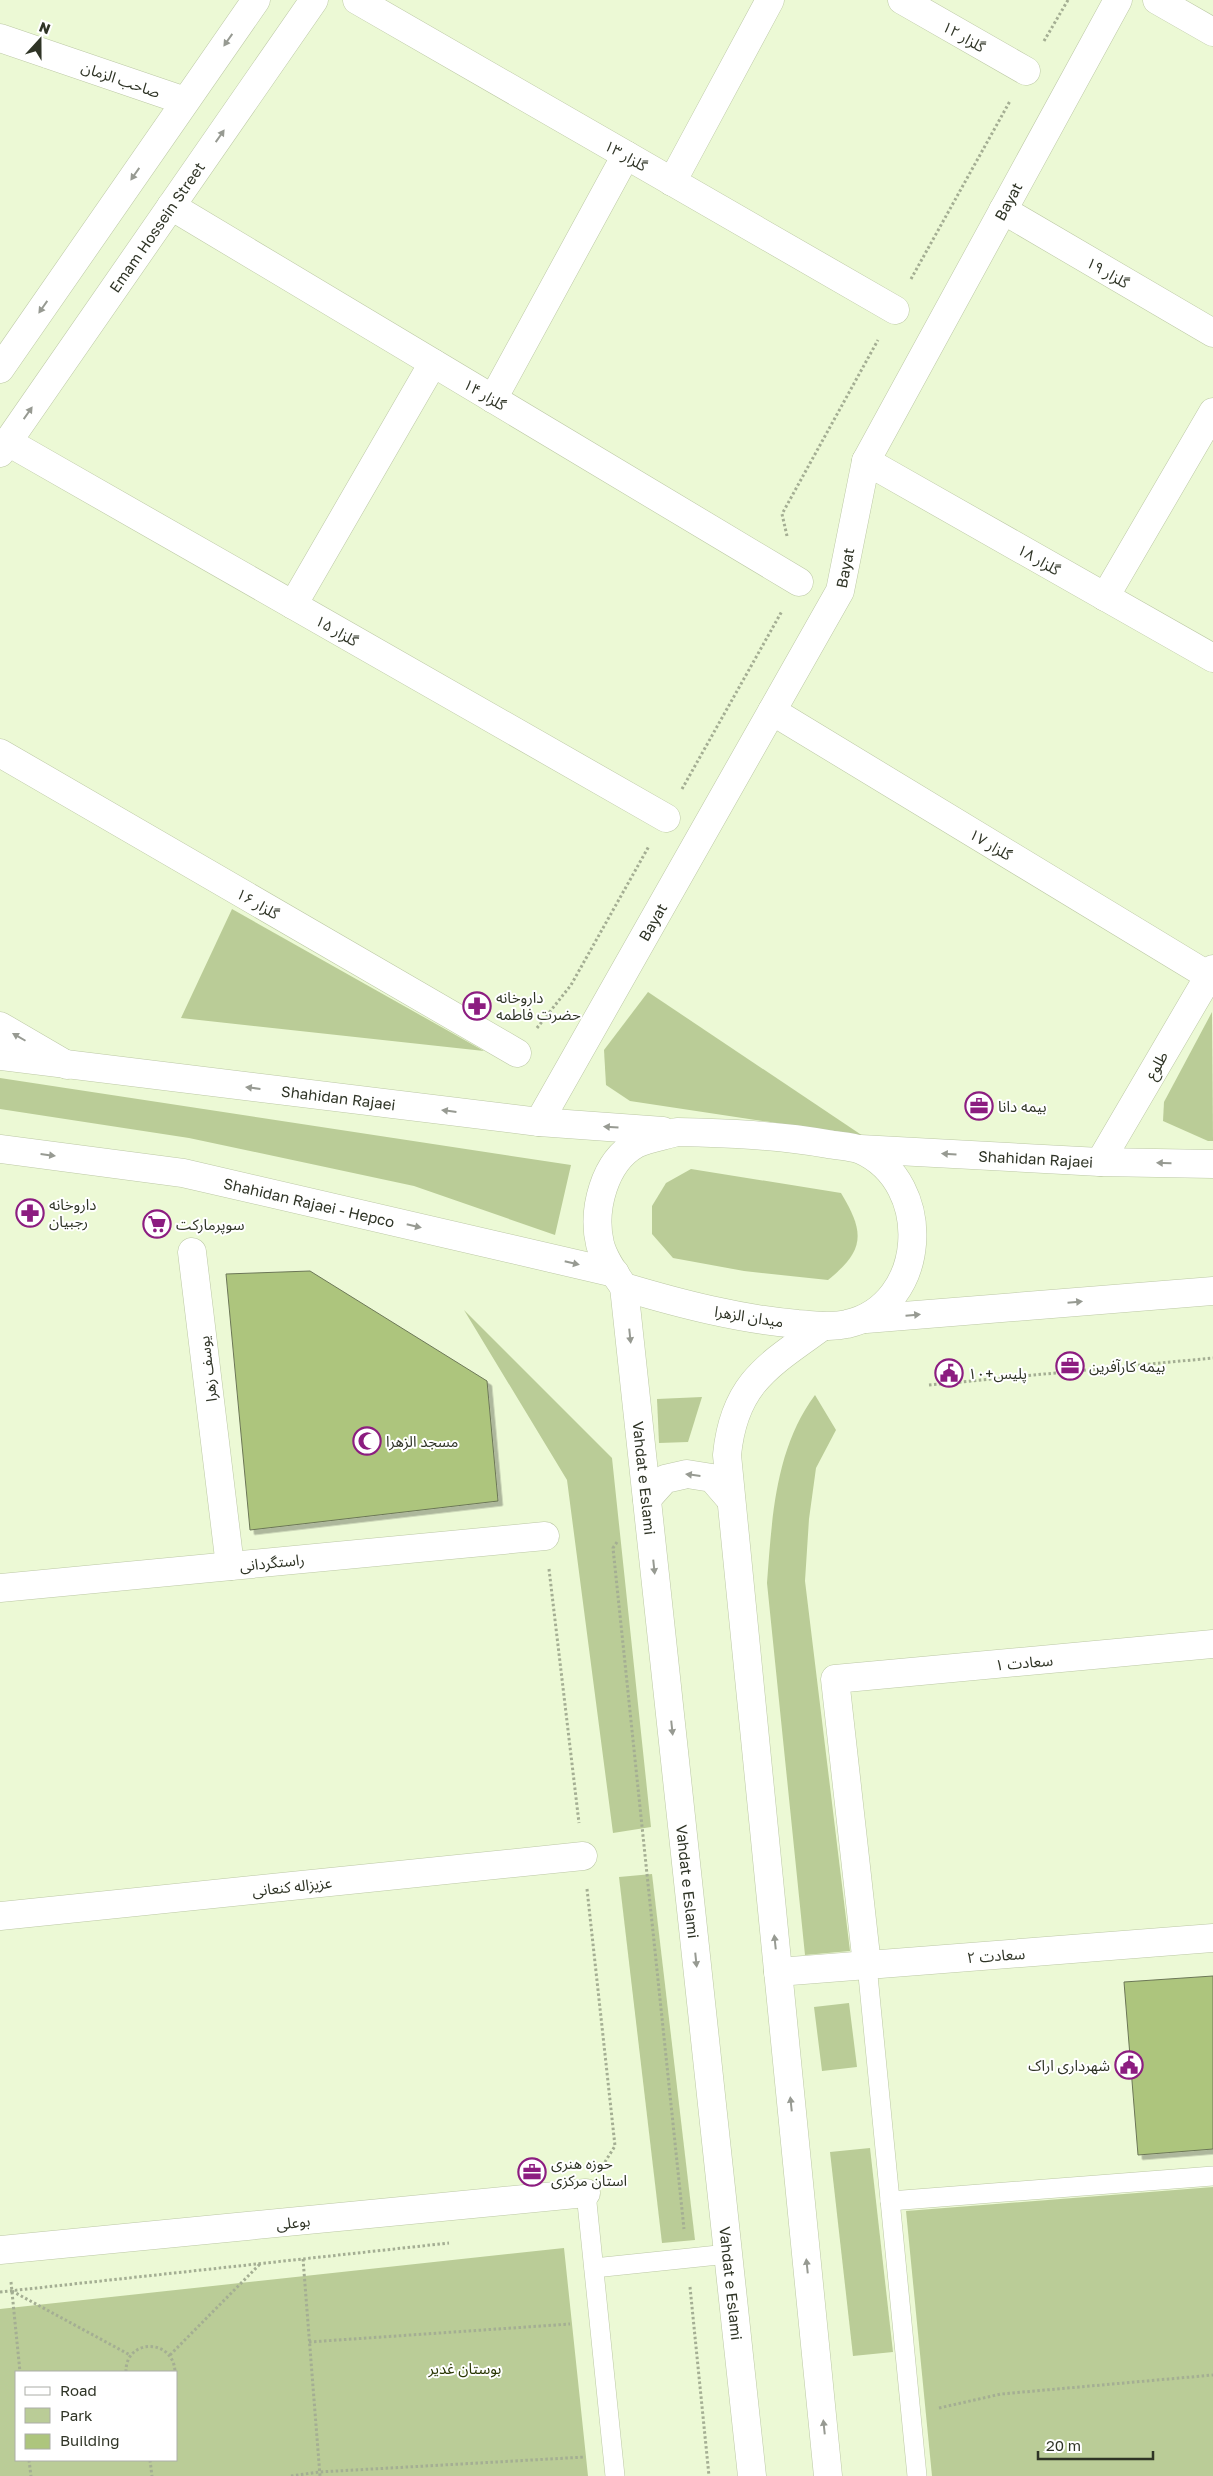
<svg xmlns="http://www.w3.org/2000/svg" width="1213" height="2476" font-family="'Golos Text','Noto Sans Arabic',sans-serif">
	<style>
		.green { fill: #bacc97; fill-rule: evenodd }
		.building { fill: #adc57d; stroke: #6c7757; filter: url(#shadow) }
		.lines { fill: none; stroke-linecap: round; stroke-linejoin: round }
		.service-casing { stroke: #bcc8a5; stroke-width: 20 }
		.minor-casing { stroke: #bcc8a5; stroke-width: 29 }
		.tertiary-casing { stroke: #bcc8a5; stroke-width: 29 }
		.secondary-casing { stroke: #bcc8a5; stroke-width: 29 }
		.primary-casing { stroke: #bcc8a5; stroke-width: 29 }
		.path { stroke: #a4ae93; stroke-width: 3; stroke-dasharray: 2.5 2.5; stroke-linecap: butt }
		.service { stroke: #fff; stroke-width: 19 }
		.minor { stroke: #fff; stroke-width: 28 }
		.tertiary { stroke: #fff; stroke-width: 28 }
		.secondary { stroke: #fff; stroke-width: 28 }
		.primary { stroke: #fff; stroke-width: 28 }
		.oneway { fill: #979a92 }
		.labels { text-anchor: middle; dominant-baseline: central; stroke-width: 4; stroke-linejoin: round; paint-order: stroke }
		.street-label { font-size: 15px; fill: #2f3426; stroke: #fff }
		.poi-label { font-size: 15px; fill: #2f3426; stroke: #fff; text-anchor: start }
		.park-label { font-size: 15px; fill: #273400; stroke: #fff }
	</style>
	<defs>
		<filter id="shadow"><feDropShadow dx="4.5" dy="4.5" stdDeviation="0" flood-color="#0004"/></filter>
	</defs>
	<rect width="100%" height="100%" fill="#ecf9d5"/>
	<g class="green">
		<path d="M232,909L484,1051L181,1018Z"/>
		<path d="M648,992L863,1136L630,1101L606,1085L604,1050Z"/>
		<path d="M1212,1012L1213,1141H1208L1163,1121L1164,1102Z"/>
		<path d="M0,1078L571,1165L555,1235L414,1186L189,1138L0,1109Z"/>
		<path d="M691,1169L841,1193C865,1233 865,1250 828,1280L744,1271L673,1258L652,1234V1206L666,1183Z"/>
		<path d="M464,1310L612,1458L651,1827L613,1833L567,1480Z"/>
		<path d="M815,1395L836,1430L816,1468L809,1519L805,1581L850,1951L805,1955L767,1583C772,1518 775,1449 815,1395Z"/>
		<path d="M702,1397L688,1442L659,1443L657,1399Z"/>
		<path d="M652,1874L695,2240L662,2243L619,1877Z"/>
		<path d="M849,2003L857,2067L822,2071L814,2007Z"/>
		<path d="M870,2148L893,2352L853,2356L830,2152Z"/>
		<path d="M1213,2187V2476H932L906,2211Z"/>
		<path d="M564,2248L588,2476H0V2309ZM16,2372H176V2460H16Z"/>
	</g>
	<g class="building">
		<path d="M310,1271L487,1381L498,1501L250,1530L226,1274Z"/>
		<path d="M1213,1976V2149L1138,2155L1124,1982Z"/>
	</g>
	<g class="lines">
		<g class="service-casing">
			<g id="service">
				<path d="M867,1965L917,2476"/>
				<path d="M586,2193L615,2476"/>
				<path d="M890,2201L1213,2176"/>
				<path d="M594,2268L728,2254"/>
			</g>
		</g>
		<g class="minor-casing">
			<g id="minor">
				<path d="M357,0L895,310"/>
				<path d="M902,0L1026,71"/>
				<path d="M1157,0L1213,32"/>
				<path d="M0,38L185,101"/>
				<path d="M672,182L770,0"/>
				<path d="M171,206L799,582"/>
				<path d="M1003,210L1213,333"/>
				<path d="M493,399L626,155"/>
				<path d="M8,442L666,818"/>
				<path d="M866,461L1213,658"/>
				<path d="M1105,597L1213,412"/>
				<path d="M293,605L433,363"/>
				<path d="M772,711L1209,976"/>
				<path d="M0,753L517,1053"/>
				<path id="s1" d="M539,1122L840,591L866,461L1118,0"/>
				<path d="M1100,1162L1213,969"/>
				<path d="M192,1252L230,1566"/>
				<path d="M0,1588L545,1536"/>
				<path d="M0,1916L583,1856"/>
				<path d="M867,1965L835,1679L1213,1644"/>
				<path d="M778,1972L1213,1938"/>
				<path d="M0,2250L586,2193"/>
			</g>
		</g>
		<g class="tertiary-casing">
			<g id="tertiary">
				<path d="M0,369L256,0"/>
				<path id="s2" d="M0,453L314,0"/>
				<path d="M0,1026L67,1065"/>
			</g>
		</g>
		<g class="secondary-casing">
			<g id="secondary">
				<path id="s3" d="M624,1287L752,2476"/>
				<path d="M823,1326C769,1365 734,1383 727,1455L828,2476"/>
				<path d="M647,1499L665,1479L687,1474L712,1478L731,1500"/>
			</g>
		</g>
		<g class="primary-casing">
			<g id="primary">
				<path id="s4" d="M0,1056L539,1122L663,1131"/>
				<path d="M677,1132C727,1133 778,1135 828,1144C838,1146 851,1146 861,1150C935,1183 928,1306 847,1324C831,1328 814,1325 798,1324C739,1319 681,1304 624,1287C615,1274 604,1260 600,1244C592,1210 604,1162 636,1144C648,1138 664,1136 677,1132Z"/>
				<path id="s5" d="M0,1149L183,1173L615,1273"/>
				<path id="s6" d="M860,1149L1100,1162L1213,1164"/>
				<path d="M866,1319L1213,1291"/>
			</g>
		</g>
		<g class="path">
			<path d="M1044,41L1068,0"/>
			<path d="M911,279L1010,101"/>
			<path d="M787,536L782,514L878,340"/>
			<path d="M682,789L782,611"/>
			<path d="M537,1028L571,985L649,846"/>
			<path d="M929,1385L1213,1358"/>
			<path d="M617,1542L613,1548L684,2229"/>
			<path d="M549,1569L579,1823"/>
			<path d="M587,1889L615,2146L603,2165"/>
			<path d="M303,2259L320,2476"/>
			<path d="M11,2282L20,2372"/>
			<path d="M690,2287L709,2476"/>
			<path d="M12,2291L130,2355"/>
			<path d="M0,2292L449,2243"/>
			<path d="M309,2342L570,2324"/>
			<path d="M170,2355L261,2263"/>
			<path d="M126,2372C125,2338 174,2338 175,2372"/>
			<path d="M939,2408L1001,2394L1213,2375"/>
			<path d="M29,2460L31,2476"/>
			<path d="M150,2460L152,2476"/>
			<path d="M291,2476L319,2472L585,2457"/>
		</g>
		<use href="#service" class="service"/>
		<use href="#minor" class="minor"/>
		<use href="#tertiary" class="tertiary"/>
		<use href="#secondary" class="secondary"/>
		<use href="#primary" class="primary"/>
	</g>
	<defs><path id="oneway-solid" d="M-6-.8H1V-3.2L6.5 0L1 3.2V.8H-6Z" transform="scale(1.25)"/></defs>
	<g class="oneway">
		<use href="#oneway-solid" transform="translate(228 40) rotate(125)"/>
		<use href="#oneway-solid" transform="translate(220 136) rotate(-55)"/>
		<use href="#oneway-solid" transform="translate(135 174) rotate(125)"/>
		<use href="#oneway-solid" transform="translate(43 307) rotate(125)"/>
		<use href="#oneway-solid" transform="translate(28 413) rotate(-55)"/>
		<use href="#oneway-solid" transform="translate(19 1037) rotate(-150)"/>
		<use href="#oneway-solid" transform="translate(253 1088) rotate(-173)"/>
		<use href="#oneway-solid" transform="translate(449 1111) rotate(-173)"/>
		<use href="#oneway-solid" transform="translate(611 1127) rotate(-176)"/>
		<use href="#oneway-solid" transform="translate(949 1154) rotate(-177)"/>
		<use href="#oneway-solid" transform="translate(48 1155) rotate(7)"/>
		<use href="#oneway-solid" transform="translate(1164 1163) rotate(-179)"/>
		<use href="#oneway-solid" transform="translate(414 1226) rotate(13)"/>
		<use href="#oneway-solid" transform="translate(572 1263) rotate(13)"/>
		<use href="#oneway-solid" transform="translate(1075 1302) rotate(-5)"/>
		<use href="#oneway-solid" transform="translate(913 1315) rotate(-5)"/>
		<use href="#oneway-solid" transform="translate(630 1336) rotate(84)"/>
		<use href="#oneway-solid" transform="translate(693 1475) rotate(-173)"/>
		<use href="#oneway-solid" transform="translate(654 1567) rotate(84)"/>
		<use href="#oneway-solid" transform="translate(672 1728) rotate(84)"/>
		<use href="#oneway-solid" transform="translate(775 1942) rotate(-96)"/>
		<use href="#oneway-solid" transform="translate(696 1960) rotate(84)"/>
		<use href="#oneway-solid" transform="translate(791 2104) rotate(-96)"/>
		<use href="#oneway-solid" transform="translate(807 2266) rotate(-96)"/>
		<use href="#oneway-solid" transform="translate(824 2427) rotate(-96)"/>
	</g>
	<defs>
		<g id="pharmacy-ring" transform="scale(1.4375)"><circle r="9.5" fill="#fff" stroke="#8c1d80" stroke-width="1.5"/><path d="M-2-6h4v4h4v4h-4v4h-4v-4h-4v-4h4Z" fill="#8c1d80"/></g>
		<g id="office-ring" transform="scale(1.4375)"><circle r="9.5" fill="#fff" stroke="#8c1d80" stroke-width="1.5"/><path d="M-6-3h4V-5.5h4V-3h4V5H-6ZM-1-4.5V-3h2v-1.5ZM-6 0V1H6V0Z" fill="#8c1d80"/></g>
		<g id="supermarket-ring" transform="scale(1.4375)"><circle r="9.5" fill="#fff" stroke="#8c1d80" stroke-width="1.5"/><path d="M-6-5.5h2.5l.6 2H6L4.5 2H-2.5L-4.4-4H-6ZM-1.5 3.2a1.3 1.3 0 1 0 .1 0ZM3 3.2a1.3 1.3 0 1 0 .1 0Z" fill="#8c1d80"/></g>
		<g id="civic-ring" transform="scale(1.4375)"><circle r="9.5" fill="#fff" stroke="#8c1d80" stroke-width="1.5"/><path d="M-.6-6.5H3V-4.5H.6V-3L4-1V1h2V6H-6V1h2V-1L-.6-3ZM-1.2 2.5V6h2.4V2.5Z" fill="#8c1d80"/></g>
		<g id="mosque-ring" transform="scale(1.4375)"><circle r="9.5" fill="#fff" stroke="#8c1d80" stroke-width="1.5"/><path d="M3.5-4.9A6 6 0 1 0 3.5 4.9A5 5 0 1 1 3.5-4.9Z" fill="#8c1d80"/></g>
	</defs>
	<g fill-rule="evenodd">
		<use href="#pharmacy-ring" x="477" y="1006"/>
		<use href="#office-ring" x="979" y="1106"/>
		<use href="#pharmacy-ring" x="30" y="1213"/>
		<use href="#supermarket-ring" x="157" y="1224"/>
		<use href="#office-ring" x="1070" y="1366"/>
		<use href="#civic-ring" x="949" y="1373"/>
		<use href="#mosque-ring" x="367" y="1441"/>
		<use href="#civic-ring" x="1129" y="2065"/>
		<use href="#office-ring" x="532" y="2172"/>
	</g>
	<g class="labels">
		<g class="street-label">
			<text transform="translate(964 36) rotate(30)">گلزار ۱۲</text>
			<text transform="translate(121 79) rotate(19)">صاحب الزمان</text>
			<text transform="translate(626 155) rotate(30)">گلزار ۱۳</text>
			<text stroke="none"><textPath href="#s1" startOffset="1039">Bayat</textPath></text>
			<text stroke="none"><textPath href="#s2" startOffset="275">Emam Hossein Street</textPath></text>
			<text transform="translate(1108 272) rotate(30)">گلزار ۱۹</text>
			<text transform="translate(485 394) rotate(31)">گلزار ۱۴</text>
			<text transform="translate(1039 559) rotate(30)">گلزار ۱۸</text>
			<text stroke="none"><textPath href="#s1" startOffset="634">Bayat</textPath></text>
			<text transform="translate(337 630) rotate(30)">گلزار ۱۵</text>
			<text transform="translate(991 844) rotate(31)">گلزار ۱۷</text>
			<text transform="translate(258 903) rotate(30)">گلزار ۱۶</text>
			<text stroke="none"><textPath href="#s1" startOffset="230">Bayat</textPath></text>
			<text transform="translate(1156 1065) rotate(-60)">طلوع</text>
			<text stroke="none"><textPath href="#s4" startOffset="341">Shahidan Rajaei</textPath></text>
			<text stroke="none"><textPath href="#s6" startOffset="176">Shahidan Rajaei</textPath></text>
			<text stroke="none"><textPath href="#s5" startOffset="314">Shahidan Rajaei - Hepco</textPath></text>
			<text transform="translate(749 1316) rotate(9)">میدان الزهرا</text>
			<text transform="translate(207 1369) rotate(-97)">یوسف زهرا</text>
			<text stroke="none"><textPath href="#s3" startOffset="192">Vahdat e Eslami</textPath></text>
			<text transform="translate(272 1562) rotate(-6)">راستگردانی</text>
			<text transform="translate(1024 1662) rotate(-5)">سعادت ۱</text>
			<text stroke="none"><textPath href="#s3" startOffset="598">Vahdat e Eslami</textPath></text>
			<text transform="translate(292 1886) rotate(-6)">عزیزاله کنعانی</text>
			<text transform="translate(996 1955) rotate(-4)">سعادت ۲</text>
			<text transform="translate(293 2222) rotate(-6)">بوعلی</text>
			<text stroke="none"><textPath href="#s3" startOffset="1002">Vahdat e Eslami</textPath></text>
		</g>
		<g class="poi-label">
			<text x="496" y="997">داروخانه<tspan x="496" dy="17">حضرت فاطمه</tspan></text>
			<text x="998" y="1106">بیمه دانا</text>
			<text x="49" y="1204">داروخانه<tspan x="49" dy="17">رجبیان</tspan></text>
			<text x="176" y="1224">سوپرمارکت</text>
			<text x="1089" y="1366">بیمه کارآفرین</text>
			<text x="968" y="1373">پلیس+۱۰</text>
			<text x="386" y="1441">مسجد الزهرا</text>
			<text x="1110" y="2065" text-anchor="end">شهرداری اراک</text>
			<text x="551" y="2163">حوزه هنری<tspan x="551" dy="17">استان مرکزی</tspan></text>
		</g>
		<g class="park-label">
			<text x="465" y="2368">بوستان غدیر</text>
		</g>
	</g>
	<rect x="15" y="2371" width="162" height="90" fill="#ffffff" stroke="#acaea8"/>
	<rect x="25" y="2387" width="25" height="8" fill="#ffffff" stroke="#acaea8"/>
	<text x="60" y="2396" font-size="15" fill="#2f3426">Road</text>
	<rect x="25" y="2408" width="25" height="15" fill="#bacc97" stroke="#acaea8"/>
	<text x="60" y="2421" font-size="15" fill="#2f3426">Park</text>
	<rect x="25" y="2434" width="25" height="15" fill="#adc57d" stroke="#acaea8"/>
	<text x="60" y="2446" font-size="15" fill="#2f3426">Building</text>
	<g transform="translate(40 40) rotate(21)" stroke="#ffffff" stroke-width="4" paint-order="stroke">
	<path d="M0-4L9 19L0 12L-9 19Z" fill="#2f3426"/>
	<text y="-8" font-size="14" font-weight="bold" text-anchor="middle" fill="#2f3426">N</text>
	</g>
	<path d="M1038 2451v8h115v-8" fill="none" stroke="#2f3426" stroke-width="2.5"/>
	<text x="1046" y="2451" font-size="15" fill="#2f3426" stroke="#ffffff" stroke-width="4" paint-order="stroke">20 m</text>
</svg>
